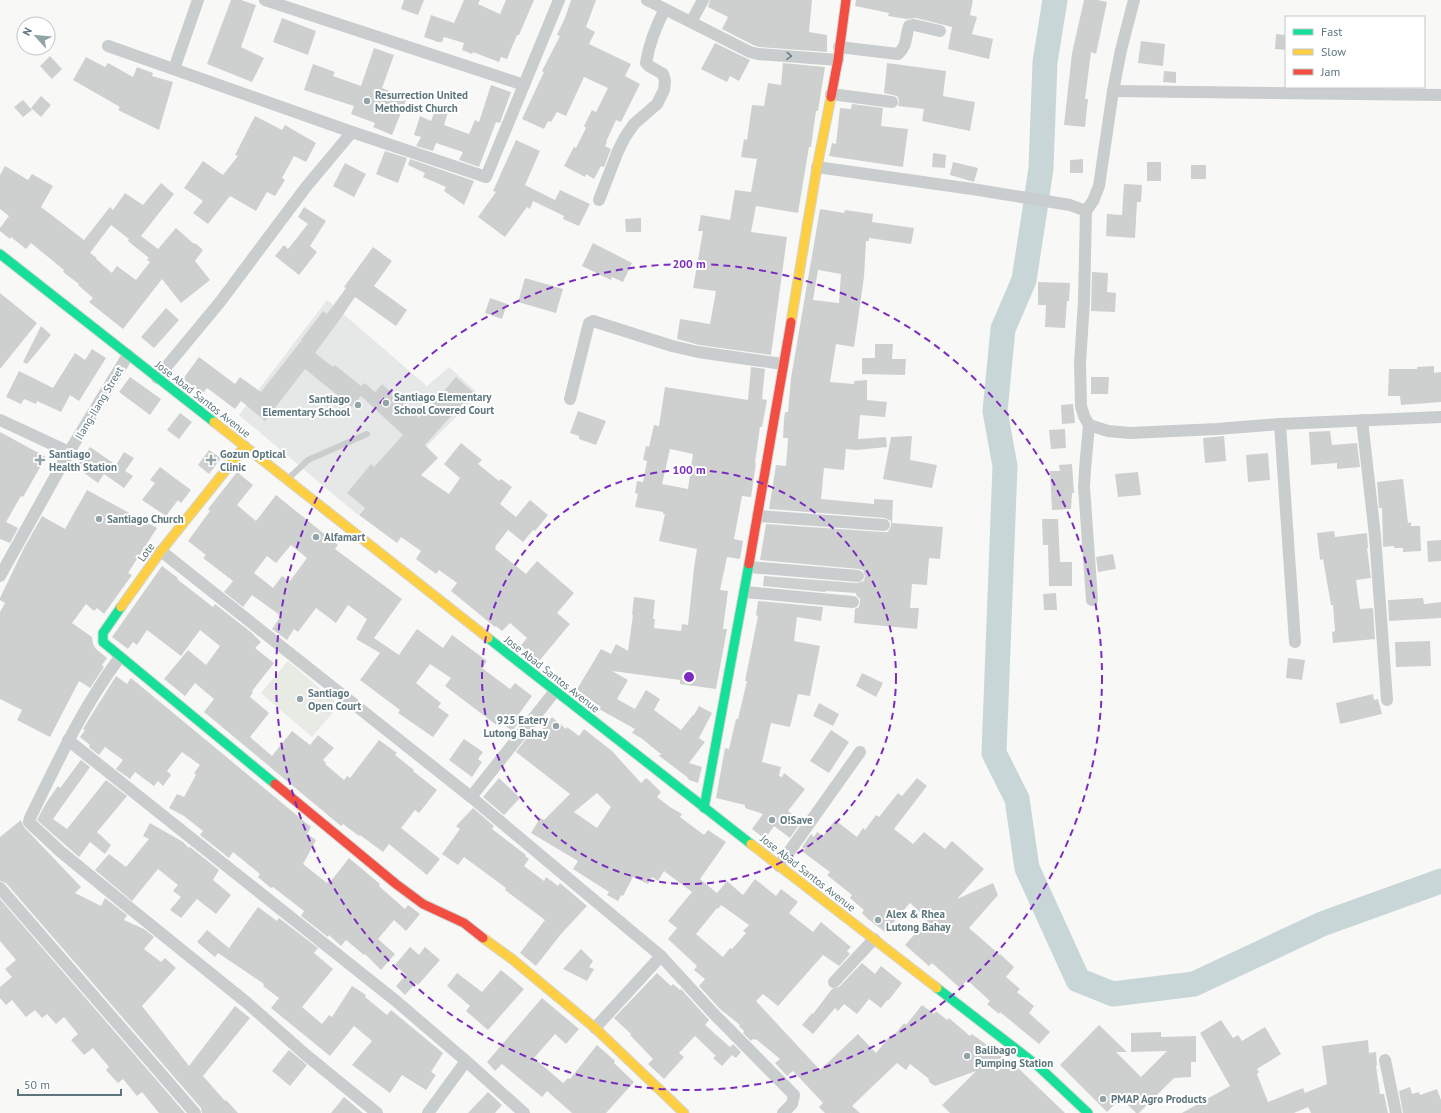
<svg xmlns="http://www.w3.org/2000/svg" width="1441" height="1113" font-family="'PT Sans',sans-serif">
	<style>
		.built { fill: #e6e8e7 }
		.green { fill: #e8eae4 }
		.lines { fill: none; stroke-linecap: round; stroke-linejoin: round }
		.river { stroke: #c9d6d7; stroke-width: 25 }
		.building { fill: #ced0d0; fill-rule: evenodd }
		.fast-casing { stroke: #d3d5d5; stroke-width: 11 }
		.slow-casing { stroke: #d3d5d5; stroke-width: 11 }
		.jam-casing { stroke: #d3d5d5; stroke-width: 11 }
		.lane { stroke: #cacdcd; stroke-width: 6 }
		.street { stroke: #cacdcd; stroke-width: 12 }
		.fast { stroke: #16e098; stroke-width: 9 }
		.slow { stroke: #ffcf43; stroke-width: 9 }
		.jam { stroke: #f24e42; stroke-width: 9 }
		.oneway { stroke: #687f86 }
		.ring { fill: none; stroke: #7b2cbf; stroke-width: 2; stroke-dasharray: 7 5 }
		.poi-dot { fill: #93a4a8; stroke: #fff; stroke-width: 1.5 }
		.labels { text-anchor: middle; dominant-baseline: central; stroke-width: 4; stroke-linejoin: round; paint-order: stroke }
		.poi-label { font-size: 11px; font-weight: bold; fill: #5d767e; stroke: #fff; text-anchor: start }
		.street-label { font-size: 11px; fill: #5d767e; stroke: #fff }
		.centre { fill: #7b2cbf; stroke: #fff; stroke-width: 2 }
		.ring-label { font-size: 12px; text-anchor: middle; font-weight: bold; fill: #7b2cbf; stroke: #fff; stroke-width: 4; stroke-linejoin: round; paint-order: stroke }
	</style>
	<rect width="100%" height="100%" fill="#f8f8f7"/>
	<path class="built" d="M327,300L427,386L449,367L479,394L358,515L239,415Z"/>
	<path class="green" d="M288,661L339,705L312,737L261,693Z"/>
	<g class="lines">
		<path class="river" d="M1055,0L1045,62L1041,168L1035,209L1024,280L1003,329L995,411L1005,466L994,753L1017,799L1027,868L1078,980L1113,994L1194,984L1322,924L1441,881"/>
	</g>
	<g class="building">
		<path d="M231,0H241L256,5L241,47L264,58L252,82L207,64Z"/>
		<path d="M404,0H424L418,15L401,9Z"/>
		<path d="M464,0H480L478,4L500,14L506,0H534L519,35H517L507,59L501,57L499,62L473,52L472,54L462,50L464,43L444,37L442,42H438L424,37L431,15L454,23Z"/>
		<path d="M571,0H596L586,27L595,32L589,44L631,64L625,76L640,84L621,122L616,120L606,142H607L605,146L611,149L604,167L601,166L594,179L586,174L585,177L564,166L574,147L576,148L586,128L584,126L592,110L596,112L608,88L584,77L566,116L557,112L551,122L548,121L544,129L522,119L544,72L542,71L560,36L557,35L565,18Z"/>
		<path d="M710,0H812L809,32L827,35V52L759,47L753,45L722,29L728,17L708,7Z"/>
		<path d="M856,0H973L970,15L977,17L972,34L993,39L989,59L948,49L952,27L916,18L907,19L888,16L889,13L855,6Z"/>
		<path d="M1084,0H1098L1107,2L1096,54L1091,52L1085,99H1088L1085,127L1064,125L1072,53Z"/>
		<path d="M282,18L316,31L308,55L273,42Z"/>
		<path d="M1276,34L1286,35V50L1275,49Z"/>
		<path d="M1141,41L1165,44L1163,66L1138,63Z"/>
		<path d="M715,43L750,60L739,81L730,76L727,82L701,69Z"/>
		<path d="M374,48L394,55L382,88L407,98L392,135L373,127L375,123L351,114L354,106L304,90L313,64L335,72L333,76L361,86Z"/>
		<path d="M50,56L62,69L52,79L40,66Z"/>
		<path d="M86,57L105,67L108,63L133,77L137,67L153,73L152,76L173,82L159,130L118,110L120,107L73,80Z"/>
		<path d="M783,63L825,67L818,111H816L811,147H809L798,213L756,206L751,232L787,237L771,355L699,345L677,339L680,319L710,324L716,291L693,288L703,231H698L701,215L730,220L735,190L751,192L757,159L741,157L744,139L747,140L752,105L764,106L768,83L781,85Z"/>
		<path d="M887,63L946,71L943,96L975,102L970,131L922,121L924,109L898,106L899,100L897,96L884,93Z"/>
		<path d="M1164,71L1176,72V83L1163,82Z"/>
		<path d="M491,85L511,92L500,123L496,122L479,167L459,160L463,152L436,143L433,151L416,146L421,137L414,135L420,116L431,121L436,108L448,112L444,125L469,134L475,120L479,122Z"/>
		<path d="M41,96L51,105L41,117L31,108Z"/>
		<path d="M23,100L32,110L23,117L14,107Z"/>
		<path d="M852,104L883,108L881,126L908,129L903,167L829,156L832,143L836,144L840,108L851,109Z"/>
		<path d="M255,116L282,130L285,125L316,143L306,162L294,156L282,178L285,180L275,196L267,192L256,211L230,196L208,224L193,213L203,201L184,188L203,161L223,175L238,156L235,155Z"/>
		<path d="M516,140L540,151L525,185L555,200L560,190L590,204L579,226L563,219L564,216L533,201L530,209L527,207L505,237L478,217L496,192L493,191Z"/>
		<path d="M385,151L407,158L398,183L376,174Z"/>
		<path d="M933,153L946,155L945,168L932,167Z"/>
		<path d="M410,159L474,181L464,205L444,191L446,187L423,177L425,173L408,165Z"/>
		<path d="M1083,159V173H1070V160Z"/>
		<path d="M953,162L978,168L974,182L950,175Z"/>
		<rect x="1147" y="162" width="14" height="19"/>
		<path d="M345,163L366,174L354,197L333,186Z"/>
		<rect x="1191" y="165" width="15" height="14"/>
		<path d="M5,166L28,180L32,174L53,186L41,207L84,240L110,207L113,210L125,193L143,205L161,183L174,194L141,236L158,249L176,228L194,244L195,243L203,250L195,261L210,280L181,303L162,279L123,329L89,302L93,298L78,285L79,284L63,272L64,270L31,243L26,249L11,237L10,239L0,231V228L9,216L0,209V175ZM111,225L129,239L128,241L149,258L147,260L150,262L136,280L117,266L112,273L96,259L97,258L90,253Z"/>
		<path d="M1124,184L1142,185L1141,202H1137L1135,238L1106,236L1107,214L1122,215Z"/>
		<path d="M304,207L326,221L310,246L317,252L299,275L275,256L284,245L288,249L308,224L298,217Z"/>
		<path d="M820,209L844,213L845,210L873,214L872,222L914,228L911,244L869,238V241H866L864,277L854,347L836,344L830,382L854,384V381L867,380V400L887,402L885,417L860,415L858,439L886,437L887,447L857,450L846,449L844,470L824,468L821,499L874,504V499L893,500L892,523L943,527L940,559L929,558L927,585L912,584L910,608H919L917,629L854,623L855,609L859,607L860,602V599L856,595V593L826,591L825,592L763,586L764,576L857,583L864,581L865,576L863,570L859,569L760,560L766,524L883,532H888L891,526V521L885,518L769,509L776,465L786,466L788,438H783L784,419L785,412H788L791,378ZM818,270L841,274L839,303L813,300Z"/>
		<path d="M641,218V232H626L625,219Z"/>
		<path d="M593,243L632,263L623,282L612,277L611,280L582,266Z"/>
		<path d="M373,247L392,261L374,286L407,310L396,326L355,297L338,322L315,353L333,367L335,365L361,386L365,383L375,392L382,384L419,418L425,411L426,412L456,377L473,392L425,445L438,458L421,475L449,494L460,478L444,464L461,443L482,460L478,464L499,481L501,479L512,487L500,504L516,517L530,500L548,515L535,531L533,530L523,542L508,530L495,547L496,548L495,549L526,574L537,561L574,593L557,613L570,624L539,661L521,645L527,638L510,623L502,631L496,626L495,627L451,591L457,583L439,570L436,574L416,559L421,551L401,537L397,543L359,515L365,508L347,493L371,464L374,467L403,435L361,396L352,407L305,369L265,421L241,401L235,409L207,388L203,393L183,379L199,357L235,384L240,377L261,392L302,340H301L323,311L327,314L346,288L344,287Z"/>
		<path d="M1092,272L1108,273L1107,292L1116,293L1115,312L1091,311Z"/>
		<path d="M525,278L563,289L556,313L518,302Z"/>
		<path d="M1038,282L1070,283L1069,301H1067L1065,328L1045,327L1046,305H1038Z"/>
		<path d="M0,293L37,323L0,369Z"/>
		<path d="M490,298L507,304L502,319L485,313Z"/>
		<path d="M166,308L179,320L154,348L141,337Z"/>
		<path d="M41,326L51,335L27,364L23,362Z"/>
		<path d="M875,344H893L892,359H906L905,375L862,374V358H875Z"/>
		<path d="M92,349L106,358L79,401L70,395L61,412L37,401L36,404L24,399L21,404L6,397L19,371L53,388L75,353L85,360Z"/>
		<path d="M1434,366V373L1441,372V402L1401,405L1400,396H1388L1389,369H1417V367Z"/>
		<path d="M751,367L765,369L762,399L767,400L762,427H760L755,463H756L751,497L742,496L734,539L743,541L740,559L727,557L720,590L728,591L723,629H727L716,689L680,684V680L612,671L628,680L617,699L635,709L646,690L660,699L654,710L681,730L693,715H694L699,706L712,713L699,738L705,742L689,763L702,767L698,783L689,780L687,777L658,755H662L641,738L632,733L635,729L599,709L601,707L576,691L601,649L611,654L616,644L628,651L633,615H632L634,597L655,600L653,619H655L654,628L681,631L682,624L688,625L694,568L697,549L659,541L665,514H663V512L635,507L638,494L635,493L637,481L643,482L647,461L643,460L646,446L649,447L654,425L659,426L665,387L748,400ZM670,449L693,454L688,489L662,484Z"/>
		<path d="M130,377L161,399L150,415L119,392Z"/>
		<path d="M1091,377H1109L1108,394H1091Z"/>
		<path d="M1073,404L1075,423L1062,424L1061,405Z"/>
		<path d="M578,411L606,421L596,445L579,439V436L570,433Z"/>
		<path d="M180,413L192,422L179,439L167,430Z"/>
		<path d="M1065,429L1066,448L1051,449L1049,430Z"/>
		<path d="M1330,431L1332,445L1357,443L1360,467L1337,469V463L1311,465L1309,432Z"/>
		<path d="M0,432L46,457L23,497L21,496L6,522L18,528L10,543L0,539Z"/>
		<path d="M912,436L910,460L937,465L932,488L883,479L891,437Z"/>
		<path d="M1224,436L1226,461L1205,463L1203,438Z"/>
		<path d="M90,447L116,465L124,452L134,458L125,471L133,476L124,488L104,474L98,483L76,467Z"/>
		<path d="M209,450L221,458L209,474L198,465Z"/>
		<path d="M1268,453L1270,480L1248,482L1246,455Z"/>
		<path d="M1072,464L1074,493H1072L1071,509L1052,510L1050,471H1060L1059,465Z"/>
		<path d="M160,467L191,490L181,503L178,500L166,516L142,500L155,483L150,480Z"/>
		<path d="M237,472L253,485L237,505L256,521L276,495L338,545L335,549L402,599L374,638L399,655L417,629L443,648L452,635L487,661L482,668L510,689L515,683L532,696L516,718L520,721L512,731L502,723L499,727L445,686L451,678L430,664L416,683L441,703L438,707L449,715L433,737L398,713L400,710L360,680L380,653L356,639L367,619L348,605L336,623L316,608L298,632L294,629L287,640L272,629L281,616L252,595L243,607L224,592L233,581L203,558L206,555L188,541L210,511L208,509ZM291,545L307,558L290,581L282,576L273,588L254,573L267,556L276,563Z"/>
		<path d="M1138,472L1141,495L1118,497L1115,474Z"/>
		<path d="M1403,479L1408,523L1411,522V526H1420L1421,551L1403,552V548H1394V546L1383,547L1382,508H1379L1377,482Z"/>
		<path d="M87,490L157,528L128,573L132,575L104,614L97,608L94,611L86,604L72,623L92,637L93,644L96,649L107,658L102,665L104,667L90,688L79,681L50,737L17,720L22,710L0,699V612L5,603L0,600V598L23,550L42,516L65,529Z"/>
		<path d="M1042,519H1058L1060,562H1072V586H1049L1048,545H1043Z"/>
		<path d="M1334,531L1335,537L1367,533L1368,548H1367L1371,578L1356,580L1360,609L1373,608L1375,639L1333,643L1332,632L1335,631L1333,605H1331L1323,559L1320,560L1317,533Z"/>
		<path d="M1441,540V561L1428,562L1427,541Z"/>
		<path d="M1113,554L1116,569L1098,572L1096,557Z"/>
		<path d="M162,566L178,578L177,579L213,607L215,604L252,633L261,642L255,648L274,663L252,691L253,692L250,697L269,713L250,737L272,756L292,731L310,745L318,735L334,748L323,760L326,763L325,764L344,780L347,776L350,778L379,740L397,753L395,755L414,770L413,771L437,790L419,813L415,810L401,828L440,859L427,875L389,844L383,852L360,835L359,836L343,824L341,826L204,712L214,699L195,683L185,696L164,679L188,650L206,665L220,646L200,630L181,656L147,630L137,645L133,642L128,649L112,637Z"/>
		<path d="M1056,593L1057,610H1044L1043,594Z"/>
		<path d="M1423,598L1424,604L1441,602V618L1389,621L1388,600Z"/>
		<path d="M758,601L823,607L821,621L797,617L794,641L820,646L810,696L798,694L790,727L771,723L762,762L781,767L779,776L782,777L784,773L805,789L788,811L792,814L789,818L799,825L790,838L774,826L765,839L752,829L763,814L745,808V805L716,798L725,748L729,749L736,719H738L747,681H745L758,616L756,615Z"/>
		<path d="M1430,641L1431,666L1396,667L1395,642Z"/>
		<path d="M1288,658L1305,660L1302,680L1286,678Z"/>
		<path d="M862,673L883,683L876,697L856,686Z"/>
		<path d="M116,676L127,684L131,678L311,827L307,834L316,840L303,864L327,883L329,880L331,881L349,858L380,884L379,886L405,909L408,905L420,914L406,931L394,920L378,939L395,954L381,970L365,954L364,955L346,940L341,946L329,935L328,937L301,916L304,911L273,887L271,888L258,877L260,874L233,852L229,858L200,835L203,831L184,816L169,808L177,794L184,797L196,775L194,773L200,765L182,752L167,771L171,775L163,786L158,781L154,786L135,772L130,779L116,769L123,760L105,747L99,755L90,748L89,746L90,745L80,737L85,730L83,729L89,719Z"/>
		<path d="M1373,694L1374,700L1378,699L1382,714L1340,724L1336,703Z"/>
		<path d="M819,703L839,714L833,726L813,716Z"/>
		<path d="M552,717L566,729L567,727L579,736L584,729L612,751L641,783L646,778L650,781L661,792L657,797L670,807L682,814L680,817L704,835L708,830L726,842L700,879L717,893L727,881L743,895L755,879L776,896L781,889L798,902L789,913L813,932L821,922L851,947L847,951L850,954L839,966L823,955L778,1006L763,994L756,1001L820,1070L858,1034L876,1053L890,1036L892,1038L904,1023L906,1025L922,1005L934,1014L936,1011L947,1020L949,1018L970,1036L972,1034L999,1054L1011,1067L1014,1064L1065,1113H950L942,1105L976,1071L935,1086L930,1083L928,1078L910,1064L906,1070L897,1063L852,1106L860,1113H825L819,1107L823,1103L793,1071L787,1076L775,1063L780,1059L756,1039L755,1040L753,1039L751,1041L743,1033L744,1031L739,1026L740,1025L720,1009L699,986L705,979L694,970L697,966L668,939L677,928L668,921L692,892L664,871L658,881L652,877L648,884L633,877L623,896L621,895L618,901L607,895L609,892L573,869L578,861L531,833L540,818L544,820L570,794L516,752L529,735L534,739ZM597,793L611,807L597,828L574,812ZM721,905L749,925L743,931L746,933L732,949L730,948L723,957L696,934L717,908L718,909Z"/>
		<path d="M831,730L849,742L829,773L810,761Z"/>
		<path d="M464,739L483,752L478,759L482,762L472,777L449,760Z"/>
		<path d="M81,760L90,767L53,819L67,829L106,780L127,796L97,832L111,845L105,854L90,842L79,857L37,820L46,803L58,786L60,788Z"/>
		<path d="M499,778L520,798L504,815L483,797Z"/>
		<path d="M917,778L927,786L894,829L913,844L924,832L945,849L952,841L984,869L957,899L993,883L998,895L969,928L1000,955V954L1014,967L1006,977L1020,989L1017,992L1034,1006L1029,1013L1050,1032L1039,1044L1000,1012L999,1014L987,1004L990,1001L967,980L960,988L932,963L929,966L905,945L928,919L910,903L885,932L868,919L862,913L864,910L850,898L852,895L827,875L830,872L803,852L805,849L802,847L811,834L814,837L817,832L823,836L835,820L857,837L863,828L865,830L876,815L879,817L898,793L902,796Z"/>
		<path d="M473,808L494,826L492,829L526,855L525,856L529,859L524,866L544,881L546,877L558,886L560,883L587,906L561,934L536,966L520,953L545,920L505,890L506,888L464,857L458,865L442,854L460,829L456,826Z"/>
		<path d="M21,820L24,827L81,887L75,893L101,906L105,898L127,915L124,920L144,929L154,937L144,949L161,962L165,958L176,968L142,1006L189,1066L235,1006L250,1018L203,1076L225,1101L226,1100L238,1113H202L201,1108L6,883L0,881V837Z"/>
		<path d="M150,823L183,842L189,848L190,847L219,870L213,880L231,895L216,914L197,899L181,918L170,910L181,897L173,891L178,885L158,869L132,901L95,870L109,854L126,867L149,839L143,836Z"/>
		<path d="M0,899L185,1113H159L142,1092L137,1096L123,1079L118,1083L106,1070L109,1067L93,1048L84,1055L71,1040L78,1034L64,1017L56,1024L47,1014L42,1018L35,1010L26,1017L12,1000L6,1005L0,998V987L12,977L5,969L16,960L0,941Z"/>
		<path d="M258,907L277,921L279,918L318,948L314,953L333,969L302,1007L322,1024L329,1015L332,1017L352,986L366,995L365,997L387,1015L391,1010L443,1053L431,1072L436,1075L426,1090L402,1075L390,1093L352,1065L372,1041L354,1026L330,1056L271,1008L279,998L263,986L264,984L218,953L215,957L197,942L207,930L229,948Z"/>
		<path d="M410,947L419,955L425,947L440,960L418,985L416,983L405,995L396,986L406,975L395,965Z"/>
		<path d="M581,949L593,961L589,967L594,969L587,981L563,969Z"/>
		<path d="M862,963L875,974L881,966L902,983L888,1001L887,1000L881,1008L869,999L857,1014L844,1004L838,1011L835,1008L813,1034L802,1025L812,1013L813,1014L832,989L839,987Z"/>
		<path d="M501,970L524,989L488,1030L466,1011L470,1006L447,986L457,973L482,992Z"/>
		<path d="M657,973L671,986L673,984L680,990L681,989L709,1020L705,1025L730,1047L733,1044L741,1052L736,1058L732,1055L722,1066L713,1058L716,1056L695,1036L679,1053L684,1057L664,1079L648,1064L653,1059L630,1035L631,1034L614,1018Z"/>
		<path d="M542,998L579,1029L566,1044L555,1034L534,1058L563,1083L568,1078L570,1079L597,1045L615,1061L614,1063L634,1082L606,1113H572L547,1091L542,1097L502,1064L495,1071L487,1062Z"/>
		<path d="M1221,1020L1233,1038L1238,1035L1242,1041L1265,1027L1281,1054L1257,1069L1259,1072L1257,1074L1268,1102L1303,1088L1305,1093L1327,1084L1322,1046L1368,1040L1369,1053L1376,1052L1377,1065L1376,1066L1380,1094H1384L1388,1113H1311L1308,1107L1294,1113H1182L1230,1086L1200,1033Z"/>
		<path d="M1099,1025L1127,1052H1116L1141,1077L1167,1051L1131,1052V1033L1161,1032V1037L1196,1036V1062H1191V1077L1174,1078L1139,1113H1136L1121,1098L1107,1112L1060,1065Z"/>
		<path d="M289,1050L307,1065L290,1086L272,1071Z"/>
		<path d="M1410,1087L1412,1094L1419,1092L1420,1095L1437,1089L1441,1100V1113H1403L1399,1091Z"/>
		<path d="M488,1092L502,1105L495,1113H468Z"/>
		<path d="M344,1097L363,1113H331Z"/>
	</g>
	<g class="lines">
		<g class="fast-casing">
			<g id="fast">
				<path d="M0,254L214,422"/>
				<path d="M121,607L103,633V642L275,784"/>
				<path d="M488,638L751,844"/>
				<path d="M704,808L749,564"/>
				<path d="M937,988L1038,1066L1088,1113"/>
			</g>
		</g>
		<g class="slow-casing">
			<g id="slow">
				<path d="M791,322L817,167L831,97"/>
				<path d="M214,422L488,638"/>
				<path d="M121,607L161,551L245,446"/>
				<path d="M751,844L937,988"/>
				<path d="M483,938L512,959L595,1028L684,1113"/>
			</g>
		</g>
		<g class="jam-casing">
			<g id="jam">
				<path d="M831,97L838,60L846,0"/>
				<path d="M749,564L791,322"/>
				<path d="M275,784L396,884L423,904L464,923L483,938"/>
			</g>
		</g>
		<path class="lane" d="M290,477L308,460L367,434"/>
		<g class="street">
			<path d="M265,0L524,85"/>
			<path d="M647,0L750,52L758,54L838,60"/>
			<path d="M691,22L703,0"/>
			<path d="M108,46L352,132L486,177L559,0"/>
			<path d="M839,47L898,54C908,45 905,37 909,26L914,25L940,31"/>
			<path d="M174,69L198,0"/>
			<path d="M1113,91L1441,95"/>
			<path d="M831,94L892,102"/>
			<path d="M817,167L972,189L1070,205L1086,211"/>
			<path d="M599,200L618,151L625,137L634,124L657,104L664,90L665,81L663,74L649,66L646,63C649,44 656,26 665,9"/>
			<path d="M157,378L220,302L306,187L352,132"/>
			<path d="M570,399L589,323L593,321L672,346L698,352L783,364"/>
			<path d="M0,420L69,452"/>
			<path d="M1362,420L1375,536L1387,700"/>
			<path d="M1280,424L1295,642"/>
			<path d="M1089,425L1108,431L1130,433L1217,429L1280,424L1441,417"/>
			<path d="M758,516L884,525"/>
			<path d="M161,551L471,797L661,956L713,1013L794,1095L792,1104L783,1113"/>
			<path d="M749,567L858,576"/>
			<path d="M0,576L69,452L128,355"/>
			<path d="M745,592L853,602"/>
			<path d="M1092,600L1084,487L1085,469L1089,425L1084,416L1081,406L1080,363L1084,301L1086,211L1093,201L1099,186L1113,91L1121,50L1134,0"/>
			<path d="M120,657C82,708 58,761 30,818L29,822L31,824L61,852L121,901L246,1002L306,1055L377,1113"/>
			<path d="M68,740L396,1001L466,1061L524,1113"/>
			<path d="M471,797L555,691"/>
			<path d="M779,866L860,752"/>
			<path d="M0,888L195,1113"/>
			<path d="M834,982L874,939"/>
			<path d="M595,1028L661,956"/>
			<path d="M1385,1060L1396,1113"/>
			<path d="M428,1113L466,1061"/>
		</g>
		<use href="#fast" class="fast"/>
		<use href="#slow" class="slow"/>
		<use href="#jam" class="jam"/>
	</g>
	<defs><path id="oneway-chevron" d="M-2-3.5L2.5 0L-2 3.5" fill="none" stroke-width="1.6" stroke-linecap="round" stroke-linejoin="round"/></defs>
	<use class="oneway" href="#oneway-chevron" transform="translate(789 56) rotate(4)"/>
	<g class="ring">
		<circle cx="689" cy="677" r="207"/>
		<circle cx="689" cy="677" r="413"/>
	</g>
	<g class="poi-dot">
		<circle cx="367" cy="101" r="4"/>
		<circle cx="386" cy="403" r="4"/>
		<circle cx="358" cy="405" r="4"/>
		<path d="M38 454h4v4h4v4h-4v4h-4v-4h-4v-4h4z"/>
		<path d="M209 454h4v4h4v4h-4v4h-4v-4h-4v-4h4z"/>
		<circle cx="99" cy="519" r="4"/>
		<circle cx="316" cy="537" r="4"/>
		<circle cx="300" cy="699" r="4"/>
		<circle cx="556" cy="726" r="4"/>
		<circle cx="772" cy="820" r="4"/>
		<circle cx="878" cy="920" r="4"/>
		<circle cx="967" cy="1056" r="4"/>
		<circle cx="1103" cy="1099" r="4"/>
	</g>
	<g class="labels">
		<g class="poi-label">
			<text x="375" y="95">Resurrection United<tspan x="375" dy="13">Methodist Church</tspan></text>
			<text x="394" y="397">Santiago Elementary<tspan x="394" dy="13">School Covered Court</tspan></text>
			<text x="350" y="399" text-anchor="end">Santiago<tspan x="350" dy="13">Elementary School</tspan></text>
			<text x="49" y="454">Santiago<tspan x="49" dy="13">Health Station</tspan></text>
			<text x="220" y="454">Gozun Optical<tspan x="220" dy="13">Clinic</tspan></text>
			<text x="107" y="519">Santiago Church</text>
			<text x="324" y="537">Alfamart</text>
			<text x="308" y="693">Santiago<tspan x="308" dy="13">Open Court</tspan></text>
			<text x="548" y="720" text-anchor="end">925 Eatery<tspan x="548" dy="13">Lutong Bahay</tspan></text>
			<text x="780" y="820">O!Save</text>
			<text x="886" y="914">Alex &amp; Rhea<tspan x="886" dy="13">Lutong Bahay</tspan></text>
			<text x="975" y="1050">Balibago<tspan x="975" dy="13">Pumping Station</tspan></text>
			<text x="1111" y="1099">PMAP Agro Products</text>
		</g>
		<g class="street-label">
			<text transform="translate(203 399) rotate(38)">Jose Abad Santos Avenue</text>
			<text transform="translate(99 403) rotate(-59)">Ilang-Ilang Street</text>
			<text transform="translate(146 552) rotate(-54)">Lote</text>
			<text transform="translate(552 674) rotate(38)">Jose Abad Santos Avenue</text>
			<text transform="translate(808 873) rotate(38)">Jose Abad Santos Avenue</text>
		</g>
	</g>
	<circle cx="689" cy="677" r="6" class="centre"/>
	<g class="ring-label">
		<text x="689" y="268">200 m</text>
		<text x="689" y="474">100 m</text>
	</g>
	<rect x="1285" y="16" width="140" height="72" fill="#ffffff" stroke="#bec8cb"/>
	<rect x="1293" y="29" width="20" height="6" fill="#16e098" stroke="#bec8cb"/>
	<text x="1321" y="36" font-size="12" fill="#5d767e">Fast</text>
	<rect x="1293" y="49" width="20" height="6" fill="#ffcf43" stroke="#bec8cb"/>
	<text x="1321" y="56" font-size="12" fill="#5d767e">Slow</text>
	<rect x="1293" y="69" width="20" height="6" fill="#f24e42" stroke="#bec8cb"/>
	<text x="1321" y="76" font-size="12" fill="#5d767e">Jam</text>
	<g transform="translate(36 36) rotate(297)"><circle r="19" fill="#ffffff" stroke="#bec8cb"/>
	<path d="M0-3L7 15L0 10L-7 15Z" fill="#93a4a8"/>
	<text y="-6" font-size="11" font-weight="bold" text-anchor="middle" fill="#5d767e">N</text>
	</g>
	<path d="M18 1089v6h103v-6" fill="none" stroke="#5d767e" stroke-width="2"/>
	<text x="24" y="1089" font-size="12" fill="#5d767e" stroke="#ffffff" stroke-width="3" paint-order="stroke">50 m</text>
</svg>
